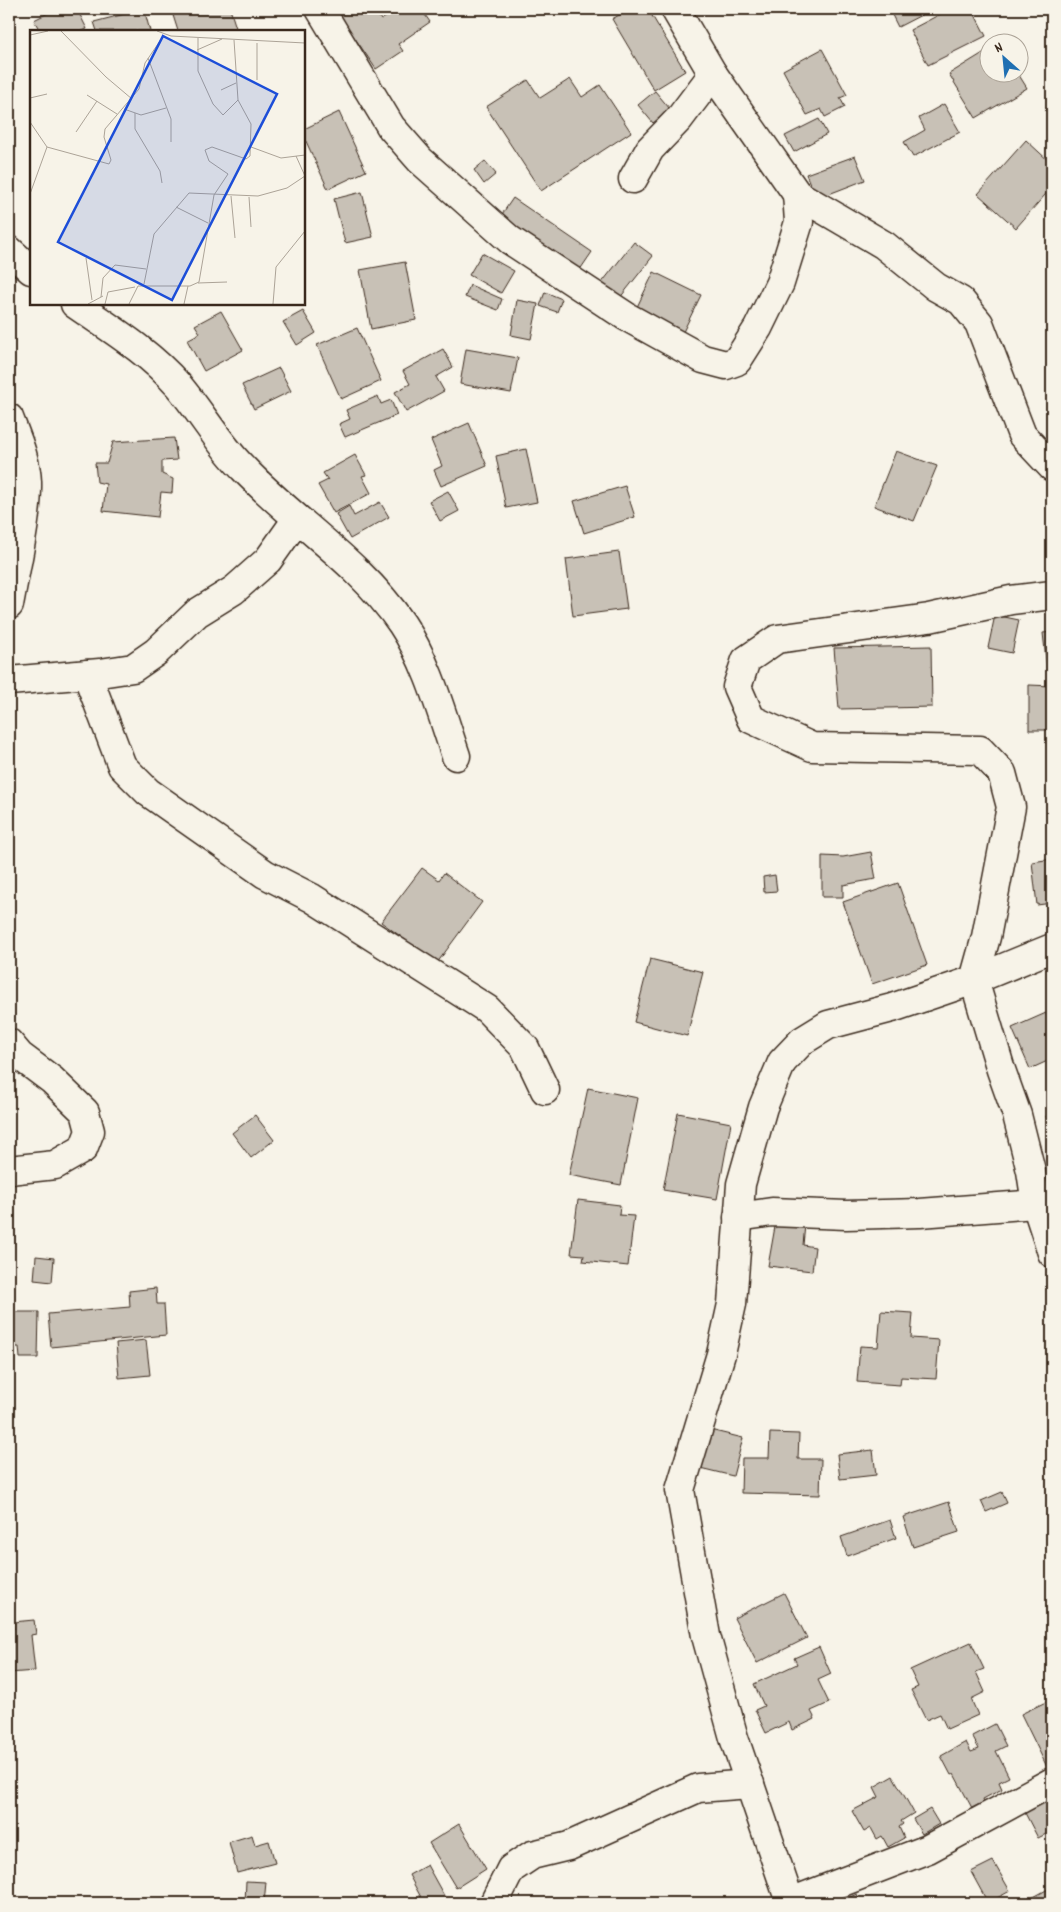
<svg xmlns="http://www.w3.org/2000/svg" width="1061" height="1912" font-family="Dekko,sans-serif">
	<style>
		.building { fill: #c8c1b6; stroke: #3b2a1e }
		.lines { fill: none; stroke-linecap: round; stroke-linejoin: round }
		.minor-casing { stroke: #3b2a1e; stroke-width: 31 }
		.minor { stroke: #f7f3e8; stroke-width: 28 }
		.inset-road { fill: none; stroke: #aca397; stroke-width: 1 }
		.view { fill: #1d4ed8; fill-opacity: 0.15; stroke: #1d4ed8; stroke-width: 2.5 }
		.inset-edge { fill: none; stroke: #3b2a1e; stroke-width: 2.5 }
	</style>
	<rect width="100%" height="100%" fill="#f7f3e8"/>
	<filter id="ink" filterUnits="userSpaceOnUse"><feTurbulence type="fractalNoise" baseFrequency=".02" numOctaves="2"/><feDisplacementMap in="SourceGraphic" scale="10" xChannelSelector="R" yChannelSelector="G"/><feConvolveMatrix kernelMatrix="1 2 1 2 8 2 1 2 1" color-interpolation-filters="sRGB"/></filter>
	<g filter="url(#ink)">
		<g class="building">
			<path d="M56,9H77L87,29L82,31H40L34,20Z"/>
			<path d="M144,9L150,31H97L94,22Z"/>
			<path d="M171,9H230L237,31H178Z"/>
			<path d="M335,9H374L381,20L397,9H421L430,22L398,44L403,51L376,69Z"/>
			<path d="M571,9H587L575,15Z"/>
			<path d="M630,9H648L685,71L654,90L612,19Z"/>
			<path d="M889,9H933L898,27Z"/>
			<path d="M950,9H972L986,36L928,65L910,30Z"/>
			<path d="M822,49L847,95L840,98L845,107L825,117L821,109L807,115L783,70Z"/>
			<path d="M988,50V72H1017L1027,88L976,118L949,74Z"/>
			<path d="M570,79L582,97L600,85L631,132L541,191L486,107L528,80L540,98Z"/>
			<path d="M655,91L670,109L653,123L638,105Z"/>
			<path d="M944,104L960,132L913,157L904,142L925,130L919,118Z"/>
			<path d="M339,112L366,171L328,189L304,137V129Z"/>
			<path d="M819,119L827,134L794,152L785,136Z"/>
			<path d="M1026,140L1052,164V187L1016,228L978,194Z"/>
			<path d="M855,156L865,180L816,199L806,174Z"/>
			<path d="M485,161L496,174L484,184L474,170Z"/>
			<path d="M362,192L373,237L345,243L334,199Z"/>
			<path d="M513,198L592,252L575,277L496,223Z"/>
			<path d="M634,242L653,256L619,299L600,285Z"/>
			<path d="M482,253L514,271L501,293L469,275Z"/>
			<path d="M405,262L416,320L371,329L360,270Z"/>
			<path d="M654,272L701,295L682,334L635,311Z"/>
			<path d="M470,285L502,299L498,310L465,297Z"/>
			<path d="M545,292L562,299L557,312L540,306Z"/>
			<path d="M517,300L538,304L531,339L511,335Z"/>
			<path d="M221,311L243,350L204,371L187,340L200,333L195,325Z"/>
			<path d="M303,311L316,333L297,345L283,322Z"/>
			<path d="M357,328L381,381L341,399L317,345Z"/>
			<path d="M443,349L453,367L436,377L444,391L406,412L395,392L410,384L403,371Z"/>
			<path d="M466,349L518,358L511,393L460,384Z"/>
			<path d="M279,368L291,391L254,409L242,385Z"/>
			<path d="M378,396L381,404L391,400L397,415L345,437L339,424L350,419L346,410Z"/>
			<path d="M469,423L487,466L441,486L434,470L442,466L431,440Z"/>
			<path d="M174,438L177,460L162,461V474L173,479L172,493L161,492L158,517L103,511L106,484L97,482L95,463H107L113,442Z"/>
			<path d="M526,449L537,502L506,508L496,456Z"/>
			<path d="M896,451L937,466L914,521L874,506Z"/>
			<path d="M355,455L366,475L362,476L371,493L334,513L318,485L328,480L323,473Z"/>
			<path d="M625,486L635,517L584,533L574,501Z"/>
			<path d="M448,491L459,511L440,521L429,501Z"/>
			<path d="M380,502L389,517L350,539L336,514L349,506L354,516Z"/>
			<path d="M619,552L627,609L573,616L566,559Z"/>
			<path d="M995,615L1019,620L1012,653L988,648Z"/>
			<path d="M1052,632V668L1047,669L1043,633Z"/>
			<path d="M931,646L932,707L839,709L834,648Z"/>
			<path d="M1029,685L1052,686V730H1029Z"/>
			<path d="M871,852L876,879L843,885V897H822V856L843,857Z"/>
			<path d="M1052,859V903L1037,905L1032,862Z"/>
			<path d="M422,868L439,880L444,873L482,902L437,963L381,922Z"/>
			<path d="M775,875L777,891L764,892L763,877Z"/>
			<path d="M898,883L927,965L872,984L843,902Z"/>
			<path d="M650,959L703,972L687,1036L634,1022Z"/>
			<path d="M1046,1013L1052,1028V1059L1030,1069L1012,1028Z"/>
			<path d="M588,1088L638,1098L621,1185L569,1175Z"/>
			<path d="M678,1113L731,1123L717,1199L663,1190Z"/>
			<path d="M1052,1114V1138L1046,1116Z"/>
			<path d="M255,1115L274,1140L251,1158L232,1133Z"/>
			<path d="M578,1200L620,1205L619,1215L634,1216L628,1266L583,1261L584,1255L571,1254Z"/>
			<path d="M776,1221L805,1225L803,1245L815,1247L812,1271L768,1266Z"/>
			<path d="M36,1256L54,1258L52,1282L34,1280Z"/>
			<path d="M156,1288L157,1304H164L166,1335L51,1347L48,1314L130,1307L129,1291Z"/>
			<path d="M881,1311L913,1313L911,1338L939,1340L936,1379L901,1377L900,1385L857,1382L860,1346L878,1347Z"/>
			<path d="M9,1312H39L38,1358H20L19,1347H9Z"/>
			<path d="M146,1340L150,1375L119,1378L116,1343Z"/>
			<path d="M710,1430L743,1438L733,1476L700,1468Z"/>
			<path d="M770,1433L799,1434L798,1459H821L820,1495L741,1493L742,1458H769Z"/>
			<path d="M873,1450L876,1475L840,1479L837,1454Z"/>
			<path d="M1002,1492L1007,1503L986,1512L981,1501Z"/>
			<path d="M949,1502L959,1532L913,1547L903,1517Z"/>
			<path d="M890,1520L896,1538L847,1556L841,1537Z"/>
			<path d="M784,1593L807,1638L757,1663L734,1618Z"/>
			<path d="M34,1620L36,1634L31,1635L35,1671L9,1673V1629H14L13,1622Z"/>
			<path d="M971,1642L984,1669L976,1672L985,1692L971,1699L978,1715L947,1729L940,1714L926,1720L911,1690L918,1687L910,1670Z"/>
			<path d="M819,1647L831,1674L818,1680L829,1703L811,1711L815,1719L792,1730L789,1722L766,1733L755,1710L764,1706L754,1684L797,1664L794,1658Z"/>
			<path d="M1052,1699V1764L1047,1767L1021,1714Z"/>
			<path d="M995,1724L1006,1746L996,1751L1009,1777L999,1782L1002,1789L983,1799L984,1802L972,1808L954,1774L951,1775L941,1756L966,1742L971,1752L979,1749L972,1736Z"/>
			<path d="M893,1776L914,1813L901,1821L903,1824L899,1827L904,1838L888,1847L882,1836L877,1839L871,1828L864,1832L852,1811L879,1797L874,1787Z"/>
			<path d="M9,1786H13L9,1832Z"/>
			<path d="M1052,1796V1831L1038,1838L1024,1811Z"/>
			<path d="M930,1809L939,1824L922,1834L913,1819Z"/>
			<path d="M459,1824L486,1869L456,1888L429,1843Z"/>
			<path d="M252,1835L255,1845L269,1841L275,1863L237,1873L229,1842Z"/>
			<path d="M993,1861L1010,1891L988,1903L971,1872Z"/>
			<path d="M427,1865L448,1903H424L409,1875Z"/>
			<path d="M246,1881L266,1882L264,1903H245Z"/>
			<path d="M1052,1887V1903H1029L1028,1900Z"/>
			<path d="M857,1894L861,1903H836Z"/>
		</g>
		<g class="lines">
			<g class="minor-casing">
				<g id="minor">
					<path d="M320,9L391,127L420,160L510,240L627,317L703,359L726,365L737,361L758,328L780,283L799,222L797,194"/>
					<path d="M675,9L713,74L797,194L884,245L936,287L961,301L979,323L1022,435L1052,467"/>
					<path d="M633,179L650,149L679,119L713,74"/>
					<path d="M9,250L31,270"/>
					<path d="M75,304C111,329 148,351 178,385C201,412 218,443 243,468C294,522 360,562 402,624C428,663 441,712 456,756"/>
					<path d="M9,418C17,439 26,459 27,482C28,516 15,570 9,605"/>
					<path d="M1052,595L1011,600L929,618L777,639L746,660L737,687L751,719L812,747L980,750L1002,773L1011,807L986,937L974,980L1001,1070L1017,1115L1031,1171L1036,1204L1052,1253"/>
					<path d="M87,674L122,766L148,792L265,874L312,898L487,1009L525,1048L545,1090"/>
					<path d="M9,681L100,673L133,668L156,652L197,613L234,590L268,560L297,519"/>
					<path d="M9,1043L20,1056L52,1080L85,1112L90,1131L83,1149L55,1165L9,1170"/>
					<path d="M738,1217L772,1212L846,1215L920,1213L1036,1204"/>
					<path d="M790,1902L734,1738L706,1636L680,1490L721,1354L732,1304L741,1184L763,1107L782,1062L802,1041L828,1025L892,1008L974,980L1052,948"/>
					<path d="M494,1903L511,1869L532,1855L569,1846L698,1788L750,1784"/>
					<path d="M788,1903L928,1849L1052,1782"/>
				</g>
			</g>
			<use href="#minor" class="minor"/>
		</g>
	</g>
	<g transform="translate(30 30)">
		<rect width="275" height="275" fill="#f7f3e8"/>
		<path class="inset-road" d="M31,1L76,47L102,69M127,1L141,6L275,13M0,5L18,1M168,8V41L183,74L193,85L208,70M167,20L192,9M118,28L141,89V112M275,39V66M227,50V13M191,60L206,53M57,65L87,84M0,68L17,64M94,79L111,85L136,78M105,83V99L130,141L132,153M0,92L17,117L79,134L81,130L74,107L75,99L109,59L115,33L134,5M46,102L67,71M221,117L251,128L275,125M266,126L275,146M0,164L17,117M201,166L205,208M219,167L221,197M146,177L178,193M56,228L62,270M168,253L197,252M114,254L124,204L159,163L228,166L257,158L275,146M71,267L73,248L85,235L116,239M58,274L73,266M75,274L78,262L105,257M99,274L108,256H160L169,252L184,165L198,144L179,131L175,120L182,117L216,129L220,126L221,94L208,70L204,10M154,274L158,256M243,274L246,237L275,201"/>
		<path class="view" d="M133,6L247,64L142,270L28,212Z"/>
		<rect width="275" height="275" class="inset-edge"/>
	</g>
	<rect width="1061" height="1912" fill="none" stroke="#f7f3e8" stroke-width="30"/>
	<rect x="15" y="15" width="1031" height="1882" fill="none" stroke="#3b2a1e" stroke-width="2" filter="url(#ink)"/>
	<g transform="translate(1004 58) rotate(333)"><circle r="24" fill="#f7f3e8" stroke="#aca397"/>
	<path d="M0-4L9 19L0 12L-9 19Z" fill="#1f6fb2"/>
	<text y="-8" font-size="14" font-weight="bold" text-anchor="middle" fill="#3b2a1e">N</text>
	</g>
</svg>
